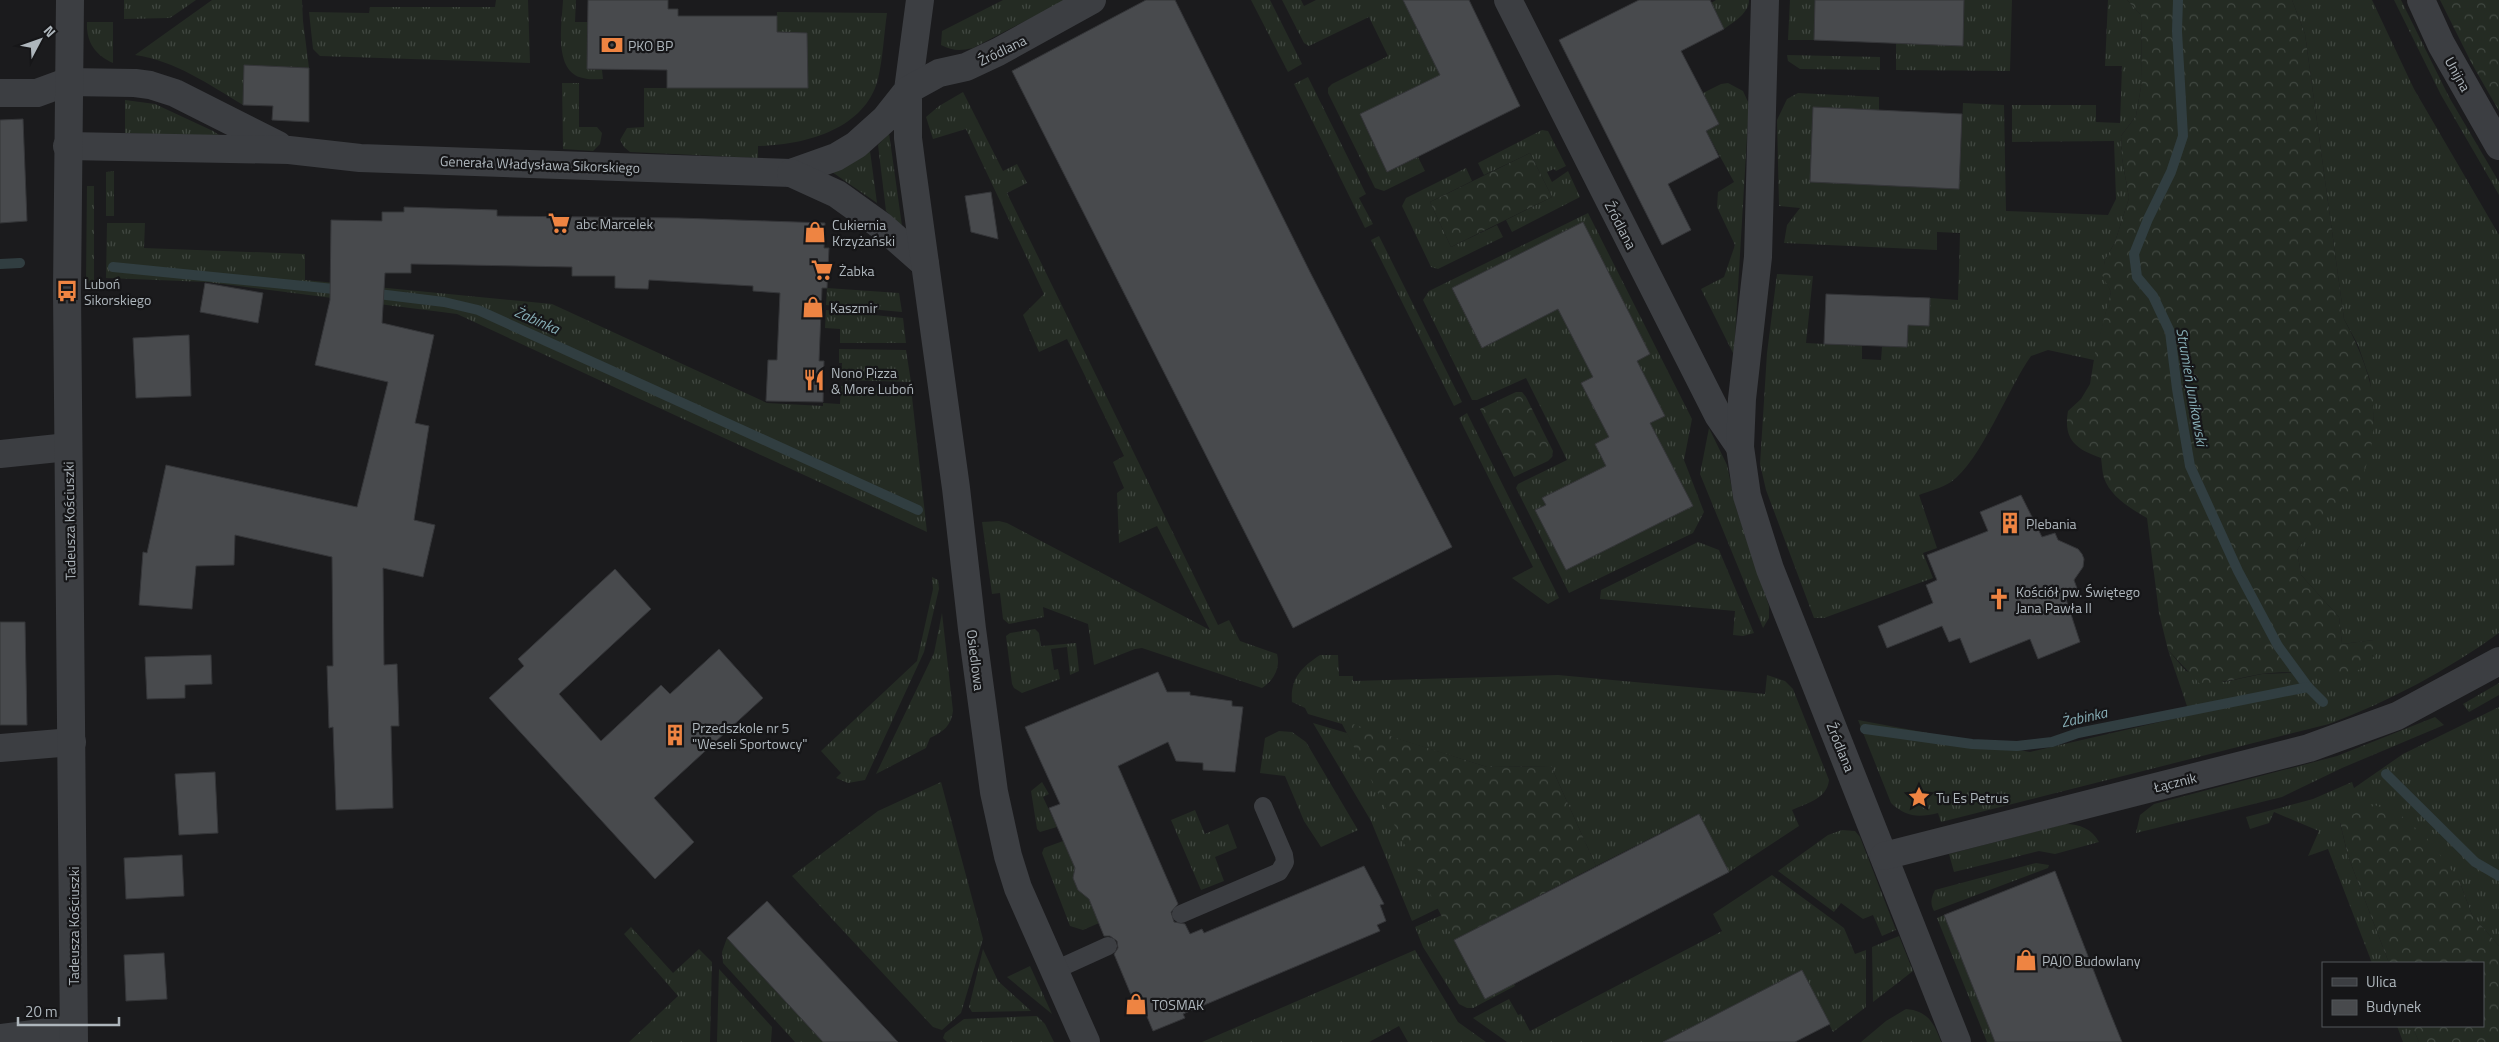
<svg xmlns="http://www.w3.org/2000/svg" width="2499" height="1042" font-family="'Titillium Web',sans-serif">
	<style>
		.grass { fill: url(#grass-tufts) }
		.forest { fill: url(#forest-crowns) }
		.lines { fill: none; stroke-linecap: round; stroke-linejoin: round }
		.stream { stroke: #313e41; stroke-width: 10 }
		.building { fill: #484a4d; stroke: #353639 }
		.service { stroke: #3c3e42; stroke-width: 18 }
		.minor { stroke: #3c3e42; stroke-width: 28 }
		.tertiary { stroke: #3c3e42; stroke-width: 28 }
		.labels { text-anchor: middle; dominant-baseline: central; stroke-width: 4.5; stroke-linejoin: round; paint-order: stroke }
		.poi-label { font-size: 14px; fill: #aeb6bc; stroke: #161618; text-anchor: start }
		.street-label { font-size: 14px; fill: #aeb6bc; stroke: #161618 }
		.water-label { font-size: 15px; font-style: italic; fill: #86adb5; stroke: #161618 }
	</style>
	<defs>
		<pattern id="grass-tufts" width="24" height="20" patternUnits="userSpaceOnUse" patternTransform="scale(1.25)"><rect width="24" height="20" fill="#242b23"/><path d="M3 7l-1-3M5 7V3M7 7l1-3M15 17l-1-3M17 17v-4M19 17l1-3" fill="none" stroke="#414841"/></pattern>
		<pattern id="forest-crowns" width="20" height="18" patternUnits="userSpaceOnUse" patternTransform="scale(1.25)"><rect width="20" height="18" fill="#242b23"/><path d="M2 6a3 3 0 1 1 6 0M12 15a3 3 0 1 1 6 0" fill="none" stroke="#414841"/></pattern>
	</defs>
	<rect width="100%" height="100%" fill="#1b1b1d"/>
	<g class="grass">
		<path d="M124,0H196L170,18L124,19Z"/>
		<path d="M212,0H302L303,21L309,68L245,65L243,105C208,84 176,61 135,55Z"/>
		<path d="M496,0H528L530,63L320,56L313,49L309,12L369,13L370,7H495Z"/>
		<path d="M563,0H576L575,22H588L587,69L602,70L603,79C597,79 589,80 583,78C553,72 562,23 563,0Z"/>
		<path d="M1003,0H1066L973,48C960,51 953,51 941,45L942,31Z"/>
		<path d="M1251,0H1270L1302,64L1288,72Z"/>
		<path d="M1282,0H1301L1304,6L1316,0H1403L1443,81L1419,85L1360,115L1387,172L1418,157L1425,171L1384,191L1375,188L1328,93V88L1332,84L1388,56L1369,17L1309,46L1304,43Z"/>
		<path d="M1716,0H1749C1749,13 1734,22 1724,29L1711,3Z"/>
		<path d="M1790,0H1815L1814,40H1788Z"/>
		<path d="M1964,0H2012L2010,71L1896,70V43L1963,46Z"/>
		<path d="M2108,0H2127L2141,15L2142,81L2136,116L2121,136L2122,158L2129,198L2115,242L2105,260L2103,275L2111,292L2094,360L2048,350L2031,356C2008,388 1981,461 1951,482C1942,488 1929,491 1919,495L1937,548L1923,553L1933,578L1824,618H1814L1766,490L1760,464L1767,353L1777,274L1813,276L1806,343L1862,346V359L1881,360L1882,347H1907L1908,325L1929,326L1930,298L1958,300L1960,233L1937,232V250L1784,243L1787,225L1800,208L1779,206L1777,120L1787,99L1798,93L1879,97V110L1813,107L1810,182L1959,189L1963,103L2004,105L2006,211L2108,215L2116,199L2114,141L2012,142V105H2096V122L2120,123L2122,66H2105Z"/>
		<path d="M2292,0H2372L2414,89L2499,235V633C2446,671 2390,701 2329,724L1941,822L1938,813C1918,818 1906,817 1891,803L1858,720L2030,752L2190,715L2168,650L2186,671L2224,682L2262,674L2310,672L2346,677L2374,640L2342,644L2339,617L2301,575L2297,550L2308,535L2355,487L2374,420L2370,380L2358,345L2344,319L2305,34Z"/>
		<path d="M2394,0H2401L2449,97L2499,182V195L2441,95Z"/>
		<path d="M777,12L887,13C884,34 883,58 878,79C865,130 804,145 758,146V158L630,152L624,147L620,140L627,128L644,127V88H807V33L777,32Z"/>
		<path d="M87,22H113V63C95,55 86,42 87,22Z"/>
		<path d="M1787,55L1880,57V70L1800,69L1788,61Z"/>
		<path d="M1308,77L1366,194L1359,198L1373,224L1365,228L1294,84Z"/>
		<path d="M562,83H579V127H597L602,133L600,144L593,151L563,149Z"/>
		<path d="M1728,83L1743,91L1749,104L1734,355L1701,289L1724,277L1735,245L1717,207L1718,192L1734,182L1706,131L1719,124L1703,93L1721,84Z"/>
		<path d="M963,92L1003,171L1017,164L1027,183L1007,193L1218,625L1229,620L1240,641L1277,654C1281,668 1273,681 1262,688L1142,648L1135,649L1094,665L1088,624L1043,607L1044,617L1009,624L1003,619L1000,593L992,594L982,522L999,521L1007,523L1210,630L1157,526L1119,543L1117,493L1124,488L1113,462L1124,456L1067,339L1039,352L1023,315L1044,294L966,129L933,139L926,117L939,106Z"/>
		<path d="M125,100L155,104L213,131L222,137L125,133Z"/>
		<path d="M1542,130L1548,131L1566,166L1556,171L1554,169L1547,172L1552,182L1568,171L1580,197L1512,232L1506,220L1552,197L1530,153L1484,175L1478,163Z"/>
		<path d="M889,133L902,226L886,211L878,145Z"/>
		<path d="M870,151L877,203L832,172Z"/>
		<path d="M1466,168L1472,181L1430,202L1451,247L1497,225L1503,237L1438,269L1431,267L1402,206L1406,198Z"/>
		<path d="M114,171V216H106V172Z"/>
		<path d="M87,186H94V283H86Z"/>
		<path d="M1588,213L1692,419L1684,460L1704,512L1693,533L1569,593L1516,488L1518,484L1567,460L1526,378L1477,400H1472L1423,300L1429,291Z"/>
		<path d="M107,223H145L144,248L305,254V280L552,304L767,403L823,406V403L840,404L841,386L911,388L927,532L457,314L207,282L106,278Z"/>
		<path d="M1379,236L1462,402L1454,406L1371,240Z"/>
		<path d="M827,288L899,293L902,312L826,305Z"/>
		<path d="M826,310L903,318L906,343H840V329L825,328Z"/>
		<path d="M839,349L906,350L911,382L841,380L842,363H839Z"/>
		<path d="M1467,413L1559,598L1548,604L1512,578L1533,567L1459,418Z"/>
		<path d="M1709,428L1727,465L1736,508L1769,606V618L1763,628L1700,474Z"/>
		<path d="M1698,542L1719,550L1754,633L1743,636L1733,635L1735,611L1600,599L1601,590Z"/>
		<path d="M932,577L938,580L939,589L924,652L865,780L848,783L836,778L841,773L821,751L917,661L933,589Z"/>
		<path d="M942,613L953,711C951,726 943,732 930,738L926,748L876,774L934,653Z"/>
		<path d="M1035,629L1039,633L1041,646L1076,643L1079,671L1070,675L1067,647L1051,649L1054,670L1058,669L1060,679L1022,693L1014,688L1012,684L1006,636L1010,633Z"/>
		<path d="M1320,655H1338L1339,676H1353V681L1558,675L1765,694L1767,675L1785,681L1793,689L1829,780C1827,799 1807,803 1792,810L1799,826L1729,872L1698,814L1596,866L1551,766L1487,767L1341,721L1342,724L1308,714L1305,708L1292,702C1290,678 1302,667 1320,655Z"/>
		<path d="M2499,683V695L2469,712L2463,704Z"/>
		<path d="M2499,707V946L2472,915L2459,880L2340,823L2348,856L2389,963H2372L2328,849L2308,856L2319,831L2274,812L2269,823L2250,829L2246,817L2313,799L2352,782L2354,788L2403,754Z"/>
		<path d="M2435,717L2444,725L2342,768L2282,797L2136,833L2140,815L2154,804L2337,756Z"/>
		<path d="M1313,723L1347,733L1439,908L1412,921L1371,821Z"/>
		<path d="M1279,731L1292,732L1306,742L1358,830L1321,847L1304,821L1285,776L1260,773L1265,738Z"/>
		<path d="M941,782L983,939L961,1013L942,1030L933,1027L792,876L878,811Z"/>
		<path d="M1042,782L1049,794L1043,797L1057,827L1040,832L1037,829L1031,791Z"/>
		<path d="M1195,810L1205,834L1228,824L1237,848L1215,857L1224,881L1201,890L1171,820Z"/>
		<path d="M2065,824C2080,824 2092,829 2099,842L2055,854L2039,851L1954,872L1949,854Z"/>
		<path d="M1842,830L1855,831L1860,837L1896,930L1882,936L1873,915L1863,919L1841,903L1834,912L1778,871L1828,835Z"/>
		<path d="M1063,841L1075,868L1073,878L1078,890L1089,899L1099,923L1083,930L1070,926L1042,853L1044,848Z"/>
		<path d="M2036,863L2049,865L2048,868L1934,911C1930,903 1931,898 1935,890Z"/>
		<path d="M1772,875L1844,928L1855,954L1866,950V1007L1833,1032L1802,970L1663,1042H1507L1473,1018L1509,999L1518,1015L1521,1014L1530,1031L1722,931L1713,914Z"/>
		<path d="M1442,915L1485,999L1514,983L1515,986L1473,1008H1467L1459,1004L1423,947L1415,927Z"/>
		<path d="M1944,915L1995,1042H1987L1937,918Z"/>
		<path d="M631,927L673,973L699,949L712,962L710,1042H629L678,996L624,934Z"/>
		<path d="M1899,936L1913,971L1873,1002L1872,947Z"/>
		<path d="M727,938L823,1042H795L723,963L722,952Z"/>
		<path d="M983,949L998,981L1031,1011L972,1012L969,1007Z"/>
		<path d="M1415,950L1458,1022L1486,1042H1408L1399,1026L1369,1042H1202Z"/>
		<path d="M1030,966L1052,1014L1007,977Z"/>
		<path d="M719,969L772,1027L771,1042H717Z"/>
		<path d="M1906,1009C1928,1011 1934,1023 1941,1042H1861L1886,1021Z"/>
		<path d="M1037,1016L1045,1024L1054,1042H947L943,1038L945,1033L964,1019Z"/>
		<path d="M2397,1026H2412L2419,1042H2403Z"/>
	</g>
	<g class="forest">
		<path d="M2127,0H2292L2305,34L2344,319C2354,338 2363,357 2369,379C2378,410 2375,463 2354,489C2336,510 2313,527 2297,550L2301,575L2339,617L2342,644L2374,640L2381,649L2366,665L2346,678C2318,673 2289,670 2261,674C2240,678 2221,683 2200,684L2168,650L2159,613L2147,518C2131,509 2110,496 2104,478C2102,472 2102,464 2101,458C2076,449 2063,440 2068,411L2081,399L2090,384L2095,353L2111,292L2102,275L2105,260L2115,242L2129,198L2122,158L2121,136L2136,116L2142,81L2141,15Z"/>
		<path d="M2440,0H2499V111L2472,64Z"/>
		<path d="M1530,153L1552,197L1451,247L1430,202Z"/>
		<path d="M1516,392H1522L1526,397L1553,451L1552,457L1548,461L1514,477L1480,409Z"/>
		<path d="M1340,720L1487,767L1551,766L1596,866L1454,940Z"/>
		<path d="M2371,804L2397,812L2426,837L2459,880L2472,915L2499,946V1042H2419L2412,1026H2483V963H2389L2348,856L2340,822Z"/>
	</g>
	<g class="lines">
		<g class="stream">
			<path d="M2178,0L2177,31L2183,136L2171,172L2148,219L2134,254L2137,277L2153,296L2170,332L2177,389L2190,466L2238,571L2278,646L2308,687L2323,702"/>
			<path d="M0,264L20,263"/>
			<path d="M113,267L344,290"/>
			<path d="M370,293L444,302L478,310L918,510"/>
			<path d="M1865,729L1972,744L2017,746L2052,742L2078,733L2308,687"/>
			<path d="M2386,774L2475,862L2499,876"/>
		</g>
	</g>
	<g class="building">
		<path d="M588,0H668V9H678V16H777V32L807,33L808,88H667V70L587,69Z"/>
		<path d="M1146,0H1175L1310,272L1452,547L1293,628L1012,71Z"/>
		<path d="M1403,0H1469L1520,106L1387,172L1360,114L1440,75Z"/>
		<path d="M1639,0H1710L1724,29L1681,51L1719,124L1706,131L1719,157L1668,184L1691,230L1662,245L1559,40Z"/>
		<path d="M1815,0H1964L1963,46L1814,40Z"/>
		<path d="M244,65L309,68V122L272,120L273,106L243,105Z"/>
		<path d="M1813,107L1962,114L1959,189L1810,182Z"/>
		<path d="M23,119L27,221L0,223V120Z"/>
		<path d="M991,192L998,239L971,232L965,196Z"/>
		<path d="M404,207L497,210V216L679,218L825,223L824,248H829L827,288H822L819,361H824L823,402L766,401L768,360H777L780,293L753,291V286L649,280L648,289L615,288V276H572V267L411,264V273H385L382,323L434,335L415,423L429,426L414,520L435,525L423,577L383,568L384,665L397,664L399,726H391L393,808L336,810L333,727L329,728L327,666H333L332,557L235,535L234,565L196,566L192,609L139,605L143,552L147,553L166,465L357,507L388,382L315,365L330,300L331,220L382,221V212H404Z"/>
		<path d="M1583,222L1650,354L1637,361L1665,416L1650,423L1693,506L1566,570L1535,510L1546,505L1542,498L1606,466L1595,444L1609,437L1581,383L1593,377L1558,309L1482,348L1452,288Z"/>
		<path d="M205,283L263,293L258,323L200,312Z"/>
		<path d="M1826,294L1930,298L1929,326L1908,325L1907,347L1824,344Z"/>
		<path d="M189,335L191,396L136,398L133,338Z"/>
		<path d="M2021,495L2042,537L2055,533L2058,540L2078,549L2082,554L2084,559L2083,567L2074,580L2078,591L2065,596L2080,642L2038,659L2030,639L1970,663L1960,638L1949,642L1942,626L1887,648L1878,626L1933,603L1926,585L1937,580L1927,555L1988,531L1980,512Z"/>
		<path d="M615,569L651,609L559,694L601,741L661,685L670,694L719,649L763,698L654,798L694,842L655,879L489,698L524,666L518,659Z"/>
		<path d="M0,622H25L27,725H0Z"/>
		<path d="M211,655L212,684L185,685V698L147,699L145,657Z"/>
		<path d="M1158,672L1167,692H1190V695L1232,701V706L1243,707L1235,772L1203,770V763L1176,761L1168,742L1118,766L1178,904L1171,912L1174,922L1185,924L1190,934L1202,929L1204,933L1364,866L1384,904L1380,905L1386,921L1377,925L1380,931L1183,1014L1185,1018L1153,1031L1145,1012L1139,1014L1114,954L1118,948L1117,941L1110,936H1104L1089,899L1078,890L1073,878L1075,868L1049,808L1060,804L1025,727Z"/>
		<path d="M215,772L218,833L179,835L175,774Z"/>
		<path d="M1699,814L1729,872L1485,999L1454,940Z"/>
		<path d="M182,855L184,896L126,899L124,858Z"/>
		<path d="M2055,871L2107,1005L2122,1042H1995L1944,915Z"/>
		<path d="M767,901L898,1042H823L727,938Z"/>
		<path d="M164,953L167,999L126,1001L124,955Z"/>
		<path d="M1802,970L1830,1024L1795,1042H1663Z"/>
	</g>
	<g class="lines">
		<g class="service">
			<path d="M1181,914L1279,872L1285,862L1284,855L1263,806"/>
			<path d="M1053,971L1108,946"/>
		</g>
		<g class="minor">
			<path d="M1508,0L1718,415L1740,447"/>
			<path d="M1765,0L1758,257L1742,399L1740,447L1747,496L1770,569L1957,1042"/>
			<path d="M0,93H37L67,82L135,83L150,85L175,93L278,145"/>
			<path d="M67,146L289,150L360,158L791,173L836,157L856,145L885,119L908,90L920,0"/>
			<path d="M791,173L837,194L883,227L925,264"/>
			<path d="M0,454L68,447"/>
			<path d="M0,748L72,742"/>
			<path d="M1884,856L2309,748L2397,716L2499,661"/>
			<path d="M0,1038L73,1029"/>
			<path d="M1086,1042L1018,888L1008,856L994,792L972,629L956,488L912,169L908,138V90L939,73L966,67L998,52L1092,0"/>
		</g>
		<g class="tertiary">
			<path d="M70,0L67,291L74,1042"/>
			<path d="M2421,0L2441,44L2499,146"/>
		</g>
	</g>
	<defs>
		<g id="bank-bare" transform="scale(1.725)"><path d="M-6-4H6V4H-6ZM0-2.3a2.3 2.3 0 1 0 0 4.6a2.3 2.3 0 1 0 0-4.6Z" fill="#ee8442" stroke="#161618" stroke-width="2.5" paint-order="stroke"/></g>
		<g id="supermarket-bare" transform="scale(1.725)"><path d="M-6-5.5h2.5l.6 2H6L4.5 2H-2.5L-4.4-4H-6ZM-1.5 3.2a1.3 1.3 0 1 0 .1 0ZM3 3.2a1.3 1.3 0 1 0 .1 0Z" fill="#ee8442" stroke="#161618" stroke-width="2.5" paint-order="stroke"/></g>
		<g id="shop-bare" transform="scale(1.725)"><path d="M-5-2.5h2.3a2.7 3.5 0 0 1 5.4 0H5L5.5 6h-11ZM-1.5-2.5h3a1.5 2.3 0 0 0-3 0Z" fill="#ee8442" stroke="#161618" stroke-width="2.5" paint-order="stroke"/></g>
		<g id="bus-bare" transform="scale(1.725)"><path d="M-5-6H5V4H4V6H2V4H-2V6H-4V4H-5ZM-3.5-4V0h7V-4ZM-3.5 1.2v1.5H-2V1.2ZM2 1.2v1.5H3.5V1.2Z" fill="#ee8442" stroke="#161618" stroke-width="2.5" paint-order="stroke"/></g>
		<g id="restaurant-bare" transform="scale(1.725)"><path d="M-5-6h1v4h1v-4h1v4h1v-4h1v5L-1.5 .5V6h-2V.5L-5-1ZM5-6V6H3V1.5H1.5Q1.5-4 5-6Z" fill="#ee8442" stroke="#161618" stroke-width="2.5" paint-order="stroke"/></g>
		<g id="building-bare" transform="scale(1.725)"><path d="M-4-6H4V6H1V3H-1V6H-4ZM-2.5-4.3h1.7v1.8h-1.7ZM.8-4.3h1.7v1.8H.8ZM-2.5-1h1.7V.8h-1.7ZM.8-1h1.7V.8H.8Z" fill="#ee8442" stroke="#161618" stroke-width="2.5" paint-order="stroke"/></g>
		<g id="church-bare" transform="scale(1.725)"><path d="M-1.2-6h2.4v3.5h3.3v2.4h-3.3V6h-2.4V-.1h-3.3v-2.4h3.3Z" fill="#ee8442" stroke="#161618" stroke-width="2.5" paint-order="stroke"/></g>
		<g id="sight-bare" transform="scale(1.725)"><path d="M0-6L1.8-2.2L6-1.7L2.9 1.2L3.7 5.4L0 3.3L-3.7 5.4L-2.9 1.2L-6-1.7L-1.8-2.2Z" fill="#ee8442" stroke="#161618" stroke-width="2.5" paint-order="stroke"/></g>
	</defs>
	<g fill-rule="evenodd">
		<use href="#bank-bare" x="612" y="45"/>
		<use href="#supermarket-bare" x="559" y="223"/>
		<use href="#shop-bare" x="815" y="232"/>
		<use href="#supermarket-bare" x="822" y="270"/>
		<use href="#bus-bare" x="67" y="291"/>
		<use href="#shop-bare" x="813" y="307"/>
		<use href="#restaurant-bare" x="814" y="380"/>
		<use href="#building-bare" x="2010" y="523"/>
		<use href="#church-bare" x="1999" y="599"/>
		<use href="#building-bare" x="675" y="735"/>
		<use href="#sight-bare" x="1919" y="797"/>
		<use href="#shop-bare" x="2026" y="960"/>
		<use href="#shop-bare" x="1136" y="1004"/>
	</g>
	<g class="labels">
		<g class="poi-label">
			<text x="628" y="45">PKO BP</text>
			<text x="576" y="223">abc Marcelek</text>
			<text x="832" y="224">Cukiernia<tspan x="832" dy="16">Krzyżański</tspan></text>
			<text x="839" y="270">Żabka</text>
			<text x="84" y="283">Luboń<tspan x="84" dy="16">Sikorskiego</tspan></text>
			<text x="830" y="307">Kaszmir</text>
			<text x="831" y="372">Nono Pizza<tspan x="831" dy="16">&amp; More Luboń</tspan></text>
			<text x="2026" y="523">Plebania</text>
			<text x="2016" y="591">Kościół pw. Świętego<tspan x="2016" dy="16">Jana Pawła II</tspan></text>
			<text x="692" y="727">Przedszkole nr 5<tspan x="692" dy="16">"Weseli Sportowcy"</tspan></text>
			<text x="1936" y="797">Tu Es Petrus</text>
			<text x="2042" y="960">PAJO Budowlany</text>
			<text x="1152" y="1004">TOSMAK</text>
		</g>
		<g class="street-label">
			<text transform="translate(1002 50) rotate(-26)">Źródlana</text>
			<text transform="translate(2458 74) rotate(61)">Unijna</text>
			<text transform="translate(540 164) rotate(2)">Generała Władysława Sikorskiego</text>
			<text transform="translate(1621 225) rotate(63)">Źródlana</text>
			<text transform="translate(69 521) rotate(-91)">Tadeusza Kościuszki</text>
			<text transform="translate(976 660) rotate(83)">Osiedlowa</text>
			<text transform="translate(1841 747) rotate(68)">Źródlana</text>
			<text transform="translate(2175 782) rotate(-14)">Łącznik</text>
			<text transform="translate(73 926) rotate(-90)">Tadeusza Kościuszki</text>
		</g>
		<g class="water-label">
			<text transform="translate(537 320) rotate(24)">Żabinka</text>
			<text transform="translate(2192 387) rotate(80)">Strumień Junikowski</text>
			<text transform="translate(2084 717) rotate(-13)">Żabinka</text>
		</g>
	</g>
	<rect x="2322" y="962" width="162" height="65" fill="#161618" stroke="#53565a"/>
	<rect x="2332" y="978" width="25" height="8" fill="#3c3e42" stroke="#53565a"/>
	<text x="2366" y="987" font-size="15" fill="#aeb6bc">Ulica</text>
	<rect x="2332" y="1000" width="25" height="15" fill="#484a4d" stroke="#53565a"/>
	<text x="2366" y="1012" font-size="15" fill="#aeb6bc">Budynek</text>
	<g transform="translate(40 40) rotate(49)" stroke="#161618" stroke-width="4" paint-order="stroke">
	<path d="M0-4L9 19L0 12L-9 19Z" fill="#aeb6bc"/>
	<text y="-8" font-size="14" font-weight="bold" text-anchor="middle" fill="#aeb6bc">N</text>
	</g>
	<path d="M18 1017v8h101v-8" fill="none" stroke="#aeb6bc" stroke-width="2.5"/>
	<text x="25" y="1017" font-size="15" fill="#aeb6bc" stroke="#161618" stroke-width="4" paint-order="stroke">20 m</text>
</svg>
